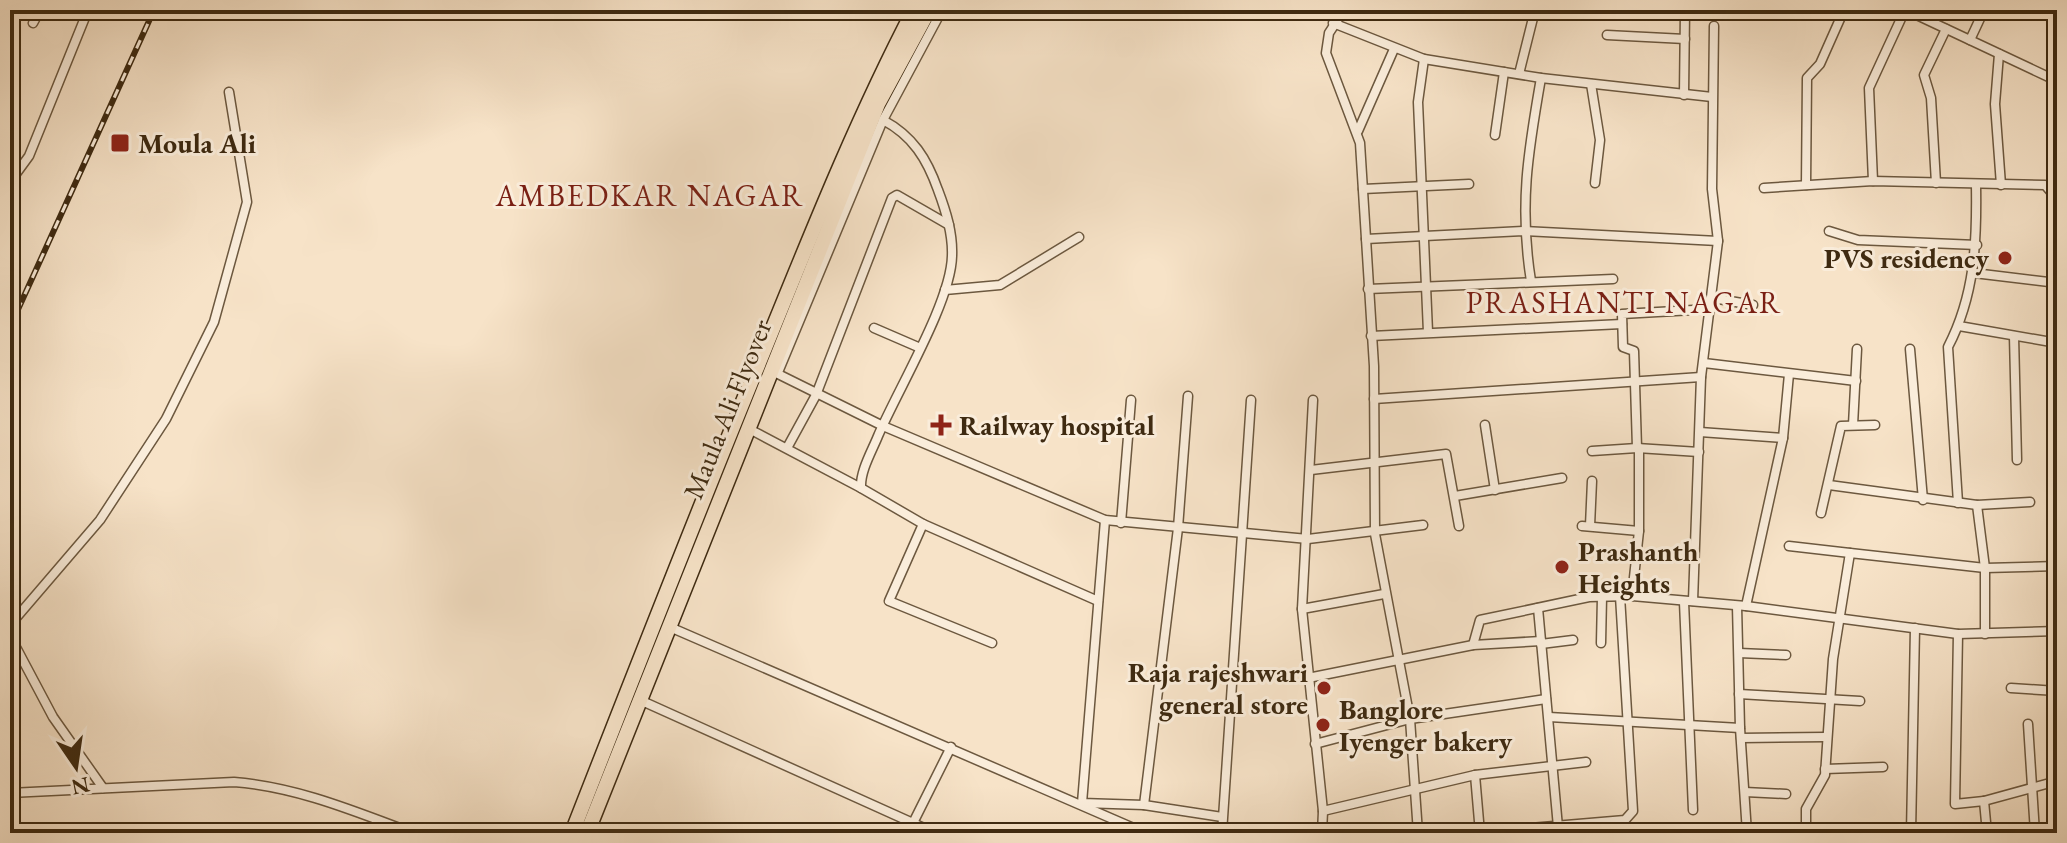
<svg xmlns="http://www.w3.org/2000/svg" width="2067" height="843" font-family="'EB Garamond',serif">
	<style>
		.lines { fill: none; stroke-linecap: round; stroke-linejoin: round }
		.minor-casing { stroke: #6c583f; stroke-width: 11 }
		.primary-casing { stroke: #3e2a11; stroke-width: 17 }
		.minor { stroke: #faeddb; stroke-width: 8 }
		.primary { stroke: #f7e3c8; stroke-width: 14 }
		.rail-casing { stroke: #3e2a11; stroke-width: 6 }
		.rail { stroke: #faeddb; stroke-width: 3; stroke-dasharray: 9; stroke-linecap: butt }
		.poi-dot { fill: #8f2418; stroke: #faeddb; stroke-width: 3 }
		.labels { text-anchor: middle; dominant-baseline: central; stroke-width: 6; stroke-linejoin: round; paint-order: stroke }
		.poi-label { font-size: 28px; font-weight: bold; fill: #3e2a11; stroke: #faeddb; text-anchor: start }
		.street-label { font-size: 28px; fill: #3e2a11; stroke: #faeddb }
		.neighbourhood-label { font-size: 30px; letter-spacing: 2px; fill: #7a1f14; stroke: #faeddb }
	</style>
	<rect width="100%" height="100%" fill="#f7e3c8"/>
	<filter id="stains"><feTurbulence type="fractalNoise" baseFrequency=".0025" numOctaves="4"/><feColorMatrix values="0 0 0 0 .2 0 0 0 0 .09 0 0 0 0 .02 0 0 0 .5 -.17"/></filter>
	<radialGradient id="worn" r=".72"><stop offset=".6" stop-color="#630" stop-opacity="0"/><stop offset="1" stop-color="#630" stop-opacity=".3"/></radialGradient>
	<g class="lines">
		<g class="minor-casing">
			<g id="minor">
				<path d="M1344,10L1329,33L1326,53L1360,143L1374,366L1375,534L1410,719L1418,833"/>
				<path d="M1906,10L2057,81"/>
				<path d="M2040,10L2057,18"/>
				<path d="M33,23L40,10"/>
				<path d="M1333,23L1424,59L1541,78L1712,97"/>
				<path d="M1607,35L1685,39"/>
				<path d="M1970,40L1984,10"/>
				<path d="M1999,54L1995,104L2001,185"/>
				<path d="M1424,59L1418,102L1428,332"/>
				<path d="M1519,74L1535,10"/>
				<path d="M1591,84L1600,140L1595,183"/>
				<path d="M1684,95L1685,10"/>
				<path d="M883,120C913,136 927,159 938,190C946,211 953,233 952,256C951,302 898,389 878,436C872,451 860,471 861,488L923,524L1098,601"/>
				<path d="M1358,131L1394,49"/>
				<path d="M1495,135L1504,72"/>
				<path d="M1873,181L1869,88L1905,10"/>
				<path d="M10,182L29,156L88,10"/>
				<path d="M1936,183L1931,98L1924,75L1946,29"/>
				<path d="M1806,185L1807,78L1820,64L1844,10"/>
				<path d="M1764,188L1873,181L2045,185L2057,199"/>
				<path d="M1363,189L1469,184"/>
				<path d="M1829,231L1858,240L1977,245"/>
				<path d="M1366,239L1523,231L1718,241"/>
				<path d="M1974,273L2057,283"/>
				<path d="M1531,281C1519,206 1528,152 1541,78"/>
				<path d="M1368,289L1613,279"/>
				<path d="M945,290L1000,285L1079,237"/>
				<path d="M1713,298L1753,305"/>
				<path d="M1959,326L2057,343"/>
				<path d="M874,328L918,347"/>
				<path d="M1371,336L1622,324"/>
				<path d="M2014,336L2017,460"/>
				<path d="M2052,342L2057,411"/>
				<path d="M1910,349L1923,500"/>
				<path d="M1704,363L1856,381"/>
				<path d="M779,370L883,120L942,10"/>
				<path d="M778,374L883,426L1105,520L1308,539L1423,525"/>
				<path d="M1374,399L1701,377"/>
				<path d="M1313,400L1302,609L1323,811L1322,833"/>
				<path d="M1485,425L1495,490"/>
				<path d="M1853,425L1857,349"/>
				<path d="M755,432L861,488"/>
				<path d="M1700,432L1783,438"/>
				<path d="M787,448L816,395L892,198L897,195L949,225"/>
				<path d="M1637,448L1634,351L1623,347L1622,314L1711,309"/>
				<path d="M1592,451L1637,448L1699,452"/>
				<path d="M1311,470L1446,454L1459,526"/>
				<path d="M1829,485L1977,505L2030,502"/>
				<path d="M1455,496L1562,478"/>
				<path d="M1958,503L1948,347C1975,295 1977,242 1976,185"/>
				<path d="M1977,505L1985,568V634"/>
				<path d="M1821,513L1841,426L1875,425"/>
				<path d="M1105,520L1082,803L1144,805L1222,817"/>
				<path d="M1121,523L1131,400"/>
				<path d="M923,524L889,601L992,643"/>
				<path d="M1582,526L1639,531"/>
				<path d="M1590,526L1592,481"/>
				<path d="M1789,546L1850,553"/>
				<path d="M1632,596L1639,531V448"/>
				<path d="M1693,601L1701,377L1718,241L1712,189L1714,26"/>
				<path d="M1684,602L1693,810"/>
				<path d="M1737,606L1740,728L1747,833"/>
				<path d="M1746,606L1783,438L1789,374"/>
				<path d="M1538,608L1558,827"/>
				<path d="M1302,609L1384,594"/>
				<path d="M10,625L100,520L166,419L214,322L247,202L229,92"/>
				<path d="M672,628L1145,833"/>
				<path d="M1958,634L1955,804L1984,801L2057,781"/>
				<path d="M10,636L53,717L103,788"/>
				<path d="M1601,643L1602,597"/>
				<path d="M1541,644L1573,640"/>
				<path d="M1473,645L1480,620L1589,597L1632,596L1746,606L1958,634L2057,631"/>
				<path d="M1739,653L1786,655"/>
				<path d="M1308,678L1473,645L1541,641"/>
				<path d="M2011,688L2057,691"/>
				<path d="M1739,694L1860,701"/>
				<path d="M642,701L935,833"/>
				<path d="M1549,717L1740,728"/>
				<path d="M2028,724L2035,833"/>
				<path d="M1741,738L1826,737"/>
				<path d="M1315,744L1410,719L1546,699"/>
				<path d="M1825,769L1883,767"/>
				<path d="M1475,775L1480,833"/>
				<path d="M1745,792L1786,794"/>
				<path d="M10,793L234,782C297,787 354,811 413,833"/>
				<path d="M1984,801L1987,833"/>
				<path d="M1144,805L1178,528L1188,396"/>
				<path d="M1323,811L1475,775L1586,762"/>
				<path d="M913,823L951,747"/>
				<path d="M1518,829L1625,820L1633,811L1620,596"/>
				<path d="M1222,833L1251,400"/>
				<path d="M1806,833V809L1825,775L1833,659L1850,553L1985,568L2057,566"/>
				<path d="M1911,833L1915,628"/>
			</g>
		</g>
		<g class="primary-casing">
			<g id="primary">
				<path d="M572,833C633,677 694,521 758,365C807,245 854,125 914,10"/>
				<path d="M587,833L878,104L929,10"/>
			</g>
		</g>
		<use href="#minor" class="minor"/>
		<use href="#primary" class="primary"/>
		<g class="rail-casing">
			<path id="rail" d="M10,327L154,10"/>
		</g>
		<use href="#rail" class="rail"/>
	</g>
	<g class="poi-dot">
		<rect x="110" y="133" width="20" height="20" rx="4"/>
		<circle cx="2005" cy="258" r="8"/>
		<path d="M937 413h8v8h8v8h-8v8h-8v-8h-8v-8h8z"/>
		<circle cx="1562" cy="567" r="8"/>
		<circle cx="1324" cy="688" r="8"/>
		<circle cx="1323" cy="725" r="8"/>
	</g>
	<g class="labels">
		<g class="poi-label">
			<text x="138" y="143">Moula Ali</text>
			<text x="1989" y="258" text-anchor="end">PVS residency</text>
			<text x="959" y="425">Railway hospital</text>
			<text x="1578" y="551">Prashanth<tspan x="1578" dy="32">Heights</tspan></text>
			<text x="1308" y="672" text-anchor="end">Raja rajeshwari<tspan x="1308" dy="32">general store</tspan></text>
			<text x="1339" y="709">Banglore<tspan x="1339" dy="32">Iyenger bakery</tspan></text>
		</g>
		<g class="street-label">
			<text transform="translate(727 409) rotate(-68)">Maula Ali Flyover</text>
		</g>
		<g class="neighbourhood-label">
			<text x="650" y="195">AMBEDKAR NAGAR</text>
			<text x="1624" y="302">PRASHANTI NAGAR</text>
		</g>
	</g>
	<rect width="2067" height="843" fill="none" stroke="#f7e3c8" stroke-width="40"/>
	<rect x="12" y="12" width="2043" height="819" fill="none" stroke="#3e2a11" stroke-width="4"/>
	<rect x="20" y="20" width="2027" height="803" fill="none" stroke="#3e2a11" stroke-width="2"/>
	<g transform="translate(76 767) rotate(167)" stroke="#faeddb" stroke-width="6" paint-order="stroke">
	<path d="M0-6L14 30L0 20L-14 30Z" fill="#3e2a11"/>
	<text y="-12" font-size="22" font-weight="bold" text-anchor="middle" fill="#3e2a11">N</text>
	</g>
	<rect width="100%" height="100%" filter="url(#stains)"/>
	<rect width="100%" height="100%" fill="url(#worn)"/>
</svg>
